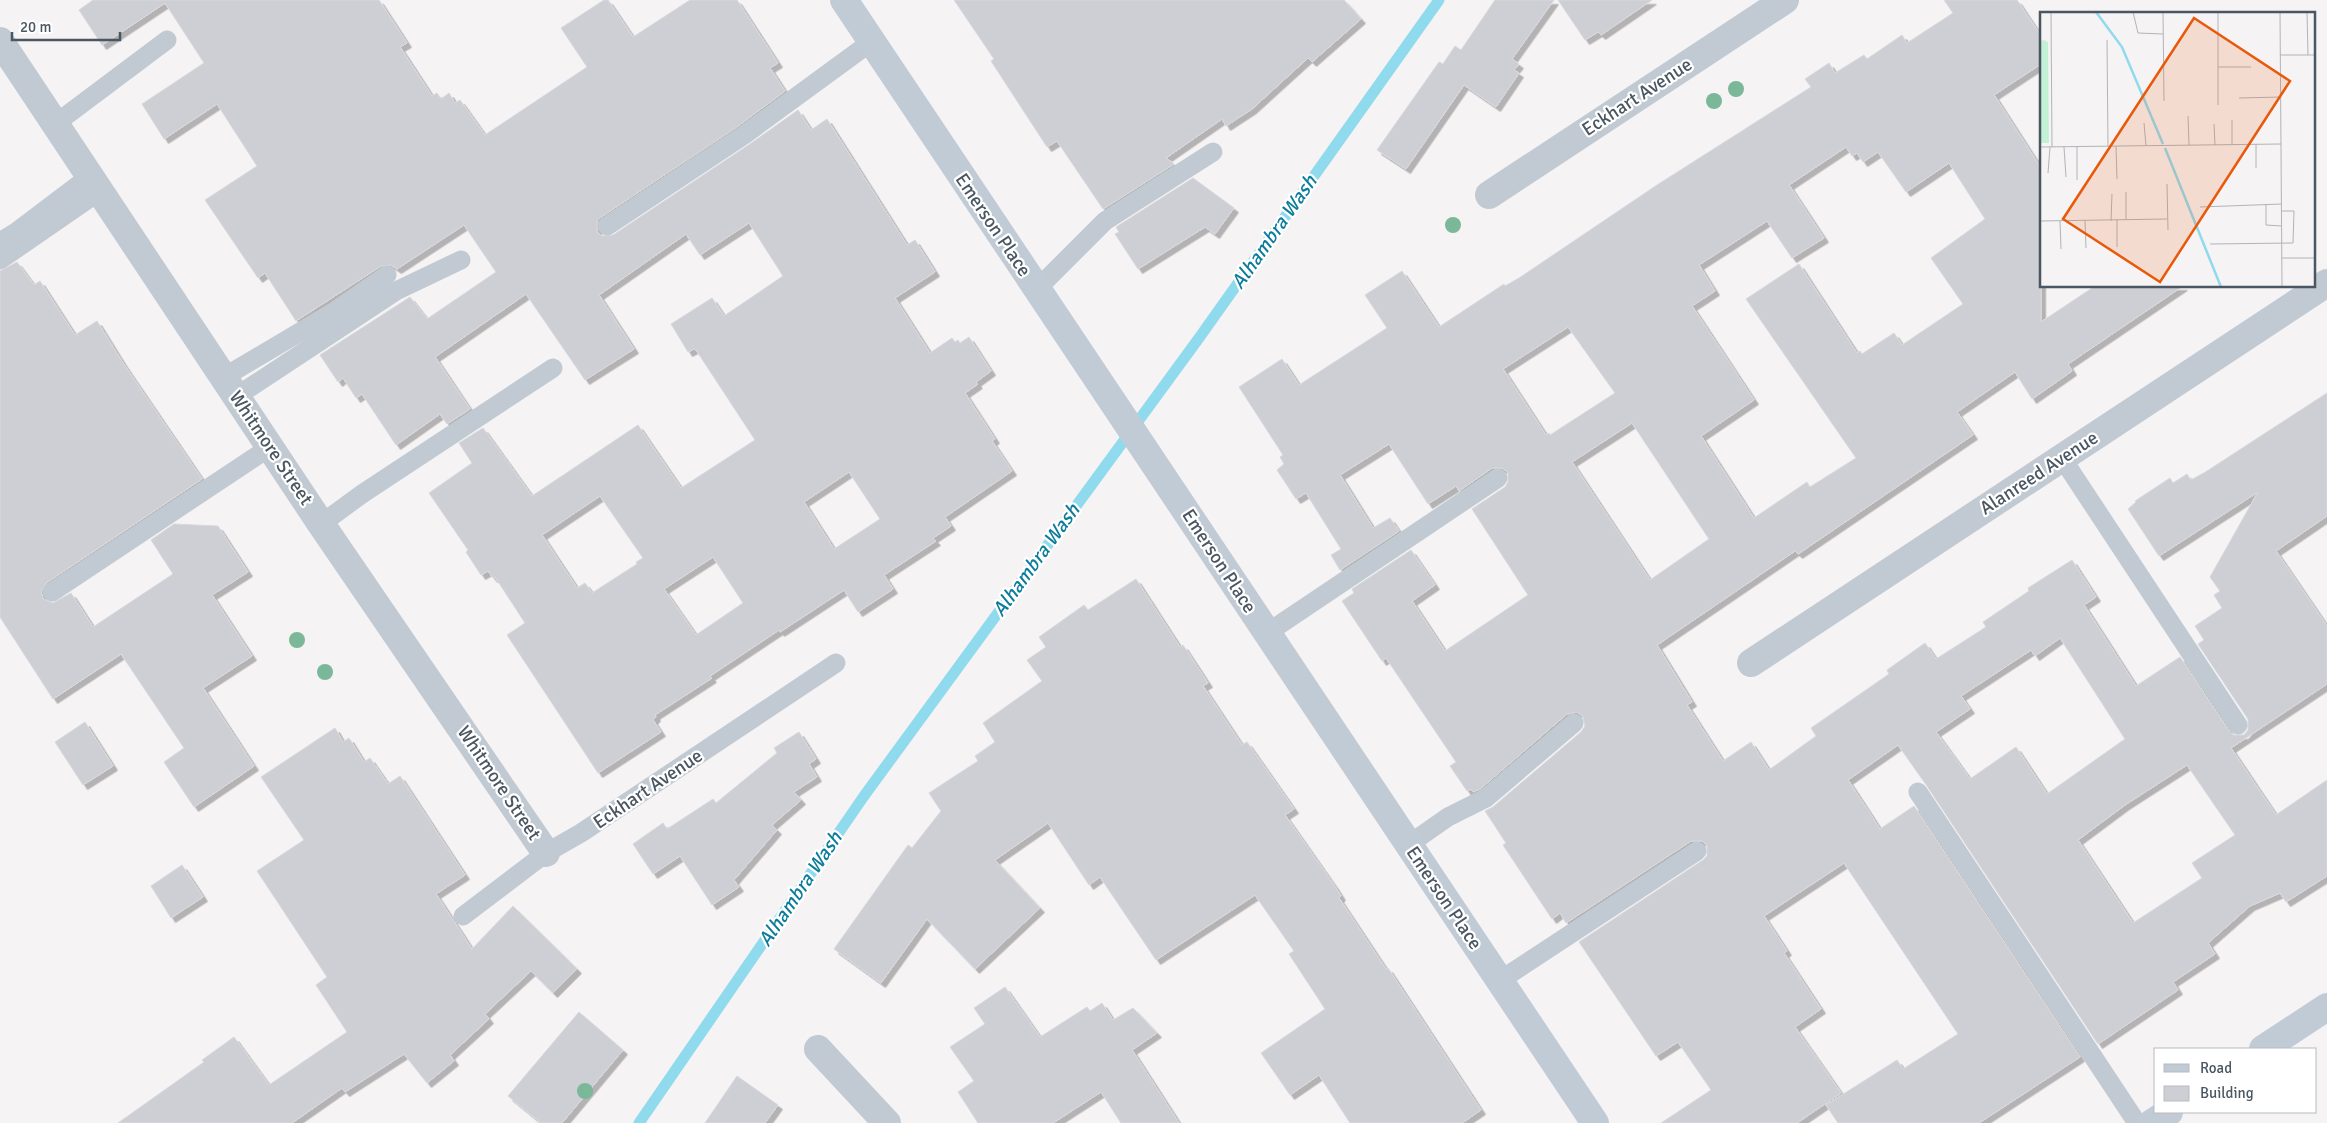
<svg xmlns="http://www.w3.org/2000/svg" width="2327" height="1123" font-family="Signika,sans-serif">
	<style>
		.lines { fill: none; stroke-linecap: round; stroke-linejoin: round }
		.stream { stroke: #90daee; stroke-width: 11 }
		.building { fill: #cdcfd5; stroke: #d7d9de; fill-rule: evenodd; filter: url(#shadow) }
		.lane { stroke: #c1cad2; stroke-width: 19 }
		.street { stroke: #c1cad2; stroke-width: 28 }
		.secondary { stroke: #c1cbd6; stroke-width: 28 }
		.tree { fill: #7bb799 }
		.labels { text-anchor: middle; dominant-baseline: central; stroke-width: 4.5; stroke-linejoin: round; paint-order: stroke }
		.street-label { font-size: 19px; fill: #4a5661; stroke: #fff }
		.water-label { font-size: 20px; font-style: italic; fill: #0c7c9b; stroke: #fff }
		.inset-river { fill: none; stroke: #90daee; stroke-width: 2.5 }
		.inset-road { fill: none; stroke: #b1b4b9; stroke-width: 1 }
		.view { fill: #e8590c; fill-opacity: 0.15; stroke: #e8590c; stroke-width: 2.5 }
		.inset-edge { fill: none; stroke: #4a5661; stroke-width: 2.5 }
	</style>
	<defs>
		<filter id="shadow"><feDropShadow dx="4.5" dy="4.5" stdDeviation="0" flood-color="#0004"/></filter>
	</defs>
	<rect width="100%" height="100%" fill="#f5f3f3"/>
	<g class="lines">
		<path class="stream" d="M639,1123L864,796L1199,338L1439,0"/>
	</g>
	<g class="building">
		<path d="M93,0H379L407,43L400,47L432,96L437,93L441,99L449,93L455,103L460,100L485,135L587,67L561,28L604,0H608L633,37L690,0H737L778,63L770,68L785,91L738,126L601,217L597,221V232L602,236L613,235L750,144L798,110L811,130L827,119L907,245L915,240L935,272L895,298L930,353L952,338L955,342L958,340L960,343L969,337L991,371L976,382L978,384L965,393L995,439L992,441L1012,471L945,517L951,526L933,538L936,541L884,575L893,589L858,612L844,590L780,632L779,630L710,676L712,678L655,715L656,717L653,720L661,732L598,773L507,635L525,623L495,577L493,578L488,571L481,575L466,552L468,550L429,493L472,463L459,443L483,428L532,496L638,425L681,488L755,440L696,350L694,349L688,352L671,324L712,298L724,316L783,276L749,223L700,255L686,234L599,295L634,349L585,380L526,294L435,357L470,409L447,424L440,414L396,445L362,394L356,398L343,378L338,382L320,355L410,297L427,319L496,272L464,225L397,269L391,265L381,266L296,321L265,273L258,278L205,200L257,166L217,104L164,139L142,104L204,63L165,3L102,45L79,10ZM849,472L880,519L834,549L804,502ZM600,496L643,558L636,562L637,564L592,593L585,583L577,588L542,535ZM713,557L743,603L696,635L664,589Z"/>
		<path d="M954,0H1344L1361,19L1312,62L1308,58L1252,109L1226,126L1222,119L1166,158L1174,164L1103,209L1057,141L1047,147L991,61L994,59Z"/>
		<path d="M1495,0H1554L1512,59L1519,64L1514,70L1519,73L1496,107L1464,85L1406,169L1377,150L1439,62L1443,64L1455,46L1461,50Z"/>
		<path d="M1558,0H1652L1601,35L1598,32L1585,40Z"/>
		<path d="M1944,0H2017L2041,36V64L1994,95L2041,168V322L2095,286H2183L2068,364L2072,371L2032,399L2015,372L1957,412L1973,435L1798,554L1795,551L1657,645L1692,702L1687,705L1723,761L1751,742L1769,770L1816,736L1811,728L1889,674L1887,670L1925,643L1936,659L1986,627L1983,622L2029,591L2028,588L2072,560L2096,597L2084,605L2136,686L2180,657L2229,731L2233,735H2244L2248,730V719L2198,644L2204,640L2195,626L2222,608L2214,595L2220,591L2210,577L2258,492L2159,556L2128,509L2136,502L2135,501L2170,478L2173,483L2187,474L2191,480L2207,471L2327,393V516L2276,551L2327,626V684L2231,748L2276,815L2327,780V876L2286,902L2280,893L2250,906L2208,943L2215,954L2173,982L2178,990L2098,1044L1927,786L1898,745L1848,780L1880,829L1914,806L2080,1057L1979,1123H1838L1826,1105L1897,1060L1903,1069L1958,1034L1844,863L1764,916L1787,951L1784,953L1821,1009L1795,1027L1841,1093L1797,1123H1661L1711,1090L1678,1042L1656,1056L1579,942L1703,860L1707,856V845L1702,841H1691L1566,923L1560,913L1552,919L1503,845L1506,843L1485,811L1493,807L1581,732L1585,726L1583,716L1577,712L1567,714L1480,789L1473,792L1471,789L1467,791L1450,766L1456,762L1386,658L1382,661L1342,601L1354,593L1352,589L1411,550L1435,585L1412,601L1445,651L1528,595L1472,509L1505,487L1508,482V472L1502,468H1492L1459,491L1456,486L1428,504L1389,444L1340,475L1373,528L1390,518L1399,531L1340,570L1331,555L1341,549L1306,493L1296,499L1277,470L1284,464L1280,457L1283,455L1239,387L1282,359L1299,385L1387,328L1365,295L1402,271L1439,327L1504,284L1505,286L1519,278L1657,185L1811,87L1805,79L1829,63L1835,73L1864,55L1867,59L1902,35L1907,43L1953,13ZM1846,147L1852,156L1857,153L1863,162L1878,152L1906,192L1949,163L1985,219L1931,258L1963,304L1902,345L1894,333L1862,354L1860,351L1857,353L1799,264L1746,299L1856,458L1810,487L1807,482L1754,518L1701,436L1754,400L1692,306L1715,291L1699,265L1767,221L1792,258L1824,238L1789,185ZM1568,327L1615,393L1550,435L1549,433L1546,435L1503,369ZM1632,423L1709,539L1650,580L1572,462ZM2060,638L2125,739L2047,794L2016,747L1970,779L1936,732L1970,709L1961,696L2031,650L2035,656ZM2187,765L2235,835L2192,863L2202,878L2133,923L2078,840L2125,805Z"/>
		<path d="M1193,178L1234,208L1215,234L1205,227L1138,269L1115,234L1119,232L1116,227Z"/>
		<path d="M17,262L34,285L40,281L75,335L97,321L123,363L202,479L46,583L41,592L43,599L53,603L71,593L93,627L173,574L151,540L174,524L218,526L248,572L212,595L252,656L203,688L254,766L194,807L164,762L184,748L121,654L53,699L0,617V271Z"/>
		<path d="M1136,579L1180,647L1183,645L1208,683L1203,686L1242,745L1247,742L1294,809L1285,815L1334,885L1341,896L1339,898L1386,969L1388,968L1481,1110L1462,1123H1350L1319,1075L1290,1095L1261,1053L1325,1009L1289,954L1294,951L1255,895L1156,960L1100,877L1089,885L1048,823L995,860L1040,908L975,969L927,919L881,983L834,949L908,845L912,848L941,811L929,793L978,761L975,756L995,742L983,723L1042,681L1027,660L1046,647L1039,637L1084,605L1088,610Z"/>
		<path d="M85,722L113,766L83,785L55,742Z"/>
		<path d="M335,728L343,742L349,738L364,762L370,758L388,784L400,776L465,875L436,894L472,949L513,906L577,969L553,993L531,971L485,1014L489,1019L450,1055L454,1061L427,1083L404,1054L345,1092L342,1088L292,1123H118L204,1062L202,1060L234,1037L269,1085L347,1032L316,985L327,977L257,871L304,840L261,777Z"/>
		<path d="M799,732L816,759L809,764L817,777L794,792L801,800L772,825L777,830L734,880L739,887L712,905L680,856L653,874L633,844L663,823L667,829L713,799L716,803L777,753L774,748Z"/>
		<path d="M182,865L203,897L171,918L151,886Z"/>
		<path d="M1005,987L1040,1037L1087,1007L1090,1011L1102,1003L1113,1020L1133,1008L1157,1033L1132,1050L1179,1123H1121L1101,1092L1053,1123H978L958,1092L974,1081L950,1047L985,1024L974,1008Z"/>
		<path d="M579,1012L623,1050L562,1123H541L508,1096Z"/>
		<path d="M737,1076L778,1105L765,1123H705Z"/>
	</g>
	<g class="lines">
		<g class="lane">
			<path d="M55,124L167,40"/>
			<path d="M607,226L744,135L871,42"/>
			<path d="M0,242L16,232L90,176"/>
			<path d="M0,260L100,191"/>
			<path d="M1036,290L1105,221L1213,152"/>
			<path d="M224,377L332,313L387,275"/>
			<path d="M237,396L396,291L461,260"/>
			<path d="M2062,458L2238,725"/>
			<path d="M321,524L362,494L553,368"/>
			<path d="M52,592L270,447"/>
			<path d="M1267,633L1498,478"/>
			<path d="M1918,792L2137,1123"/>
			<path d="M1408,845L1448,817L1486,798L1574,723"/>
			<path d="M463,916L546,853L581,833L836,663"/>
			<path d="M1499,981L1697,851"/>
		</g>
		<g class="street">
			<path d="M0,41L321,524L546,853"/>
			<path d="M1489,195L1785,0"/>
			<path d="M1751,663L2327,283"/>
			<path d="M818,1049L887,1123"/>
		</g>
		<g class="secondary">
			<path d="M844,0L1595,1123"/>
			<path d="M2263,1049L2327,1007"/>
			<path d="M2152,1123L2169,1112"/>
		</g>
	</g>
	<g class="tree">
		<circle cx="1736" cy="89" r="8"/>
		<circle cx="1714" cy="101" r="8"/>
		<circle cx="1453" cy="225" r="8"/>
		<circle cx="297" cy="640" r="8"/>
		<circle cx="325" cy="672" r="8"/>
		<circle cx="585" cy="1091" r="8"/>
	</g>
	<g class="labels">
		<g class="street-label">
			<text transform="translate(1637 97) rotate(-33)">Eckhart Avenue</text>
			<text transform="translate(993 225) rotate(56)">Emerson Place</text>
			<text transform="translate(271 448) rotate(56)">Whitmore Street</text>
			<text transform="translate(2039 473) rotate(-33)">Alanreed Avenue</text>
			<text transform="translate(1219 561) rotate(57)">Emerson Place</text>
			<text transform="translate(499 783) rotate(56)">Whitmore Street</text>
			<text transform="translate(648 789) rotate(-34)">Eckhart Avenue</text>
			<text transform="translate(1444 898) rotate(56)">Emerson Place</text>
		</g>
		<g class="water-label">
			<text transform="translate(1274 232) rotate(-55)">Alhambra Wash</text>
			<text transform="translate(1036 560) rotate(-54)">Alhambra Wash</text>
			<text transform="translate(800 889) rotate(-56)">Alhambra Wash</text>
		</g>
	</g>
	<g transform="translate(2040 12)">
		<rect width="275" height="275" fill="#f5f3f3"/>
		<path d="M4,28L8,30L9,131H0V29Z" fill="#c3f1d5"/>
		<path class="inset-river" d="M56,0L82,35L123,132M125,136L181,275"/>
		<path class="inset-road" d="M11,0L12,135M93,0L98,21L123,22M123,0L124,89M178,0V93M240,0L242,275M267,0L268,43M67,28L68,134M240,43H275M178,55H211M199,86L241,85M148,104L149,133M192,108V132M104,111L106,134M174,112L175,133M216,132V156M37,134V168M76,134L77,167M0,135L241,132M24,135L26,165M8,161L10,135M127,172L128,218M86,180V208M226,192V213L242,214M160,195L242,192M77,208V235M0,209L127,207M20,209L21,237M45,209L46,236M71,209L72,182M170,232L253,231L254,199H242M242,246H275"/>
		<path class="view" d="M154,6L250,69L120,270L23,207Z"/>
		<rect width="275" height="275" class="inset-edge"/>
	</g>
	<rect x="2154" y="1048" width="162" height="65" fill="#ffffff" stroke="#b7bbc0"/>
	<rect x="2164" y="1064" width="25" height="8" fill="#c1cbd6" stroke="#b7bbc0"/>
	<text x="2200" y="1073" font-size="15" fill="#4a5661">Road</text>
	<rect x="2164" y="1086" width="25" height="15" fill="#cdcfd5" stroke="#b7bbc0"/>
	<text x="2200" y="1098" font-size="15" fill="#4a5661">Building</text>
	<path d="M12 32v8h108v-8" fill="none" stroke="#4a5661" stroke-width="2.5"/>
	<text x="20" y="32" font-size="15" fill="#4a5661" stroke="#ffffff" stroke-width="4" paint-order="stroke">20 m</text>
</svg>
